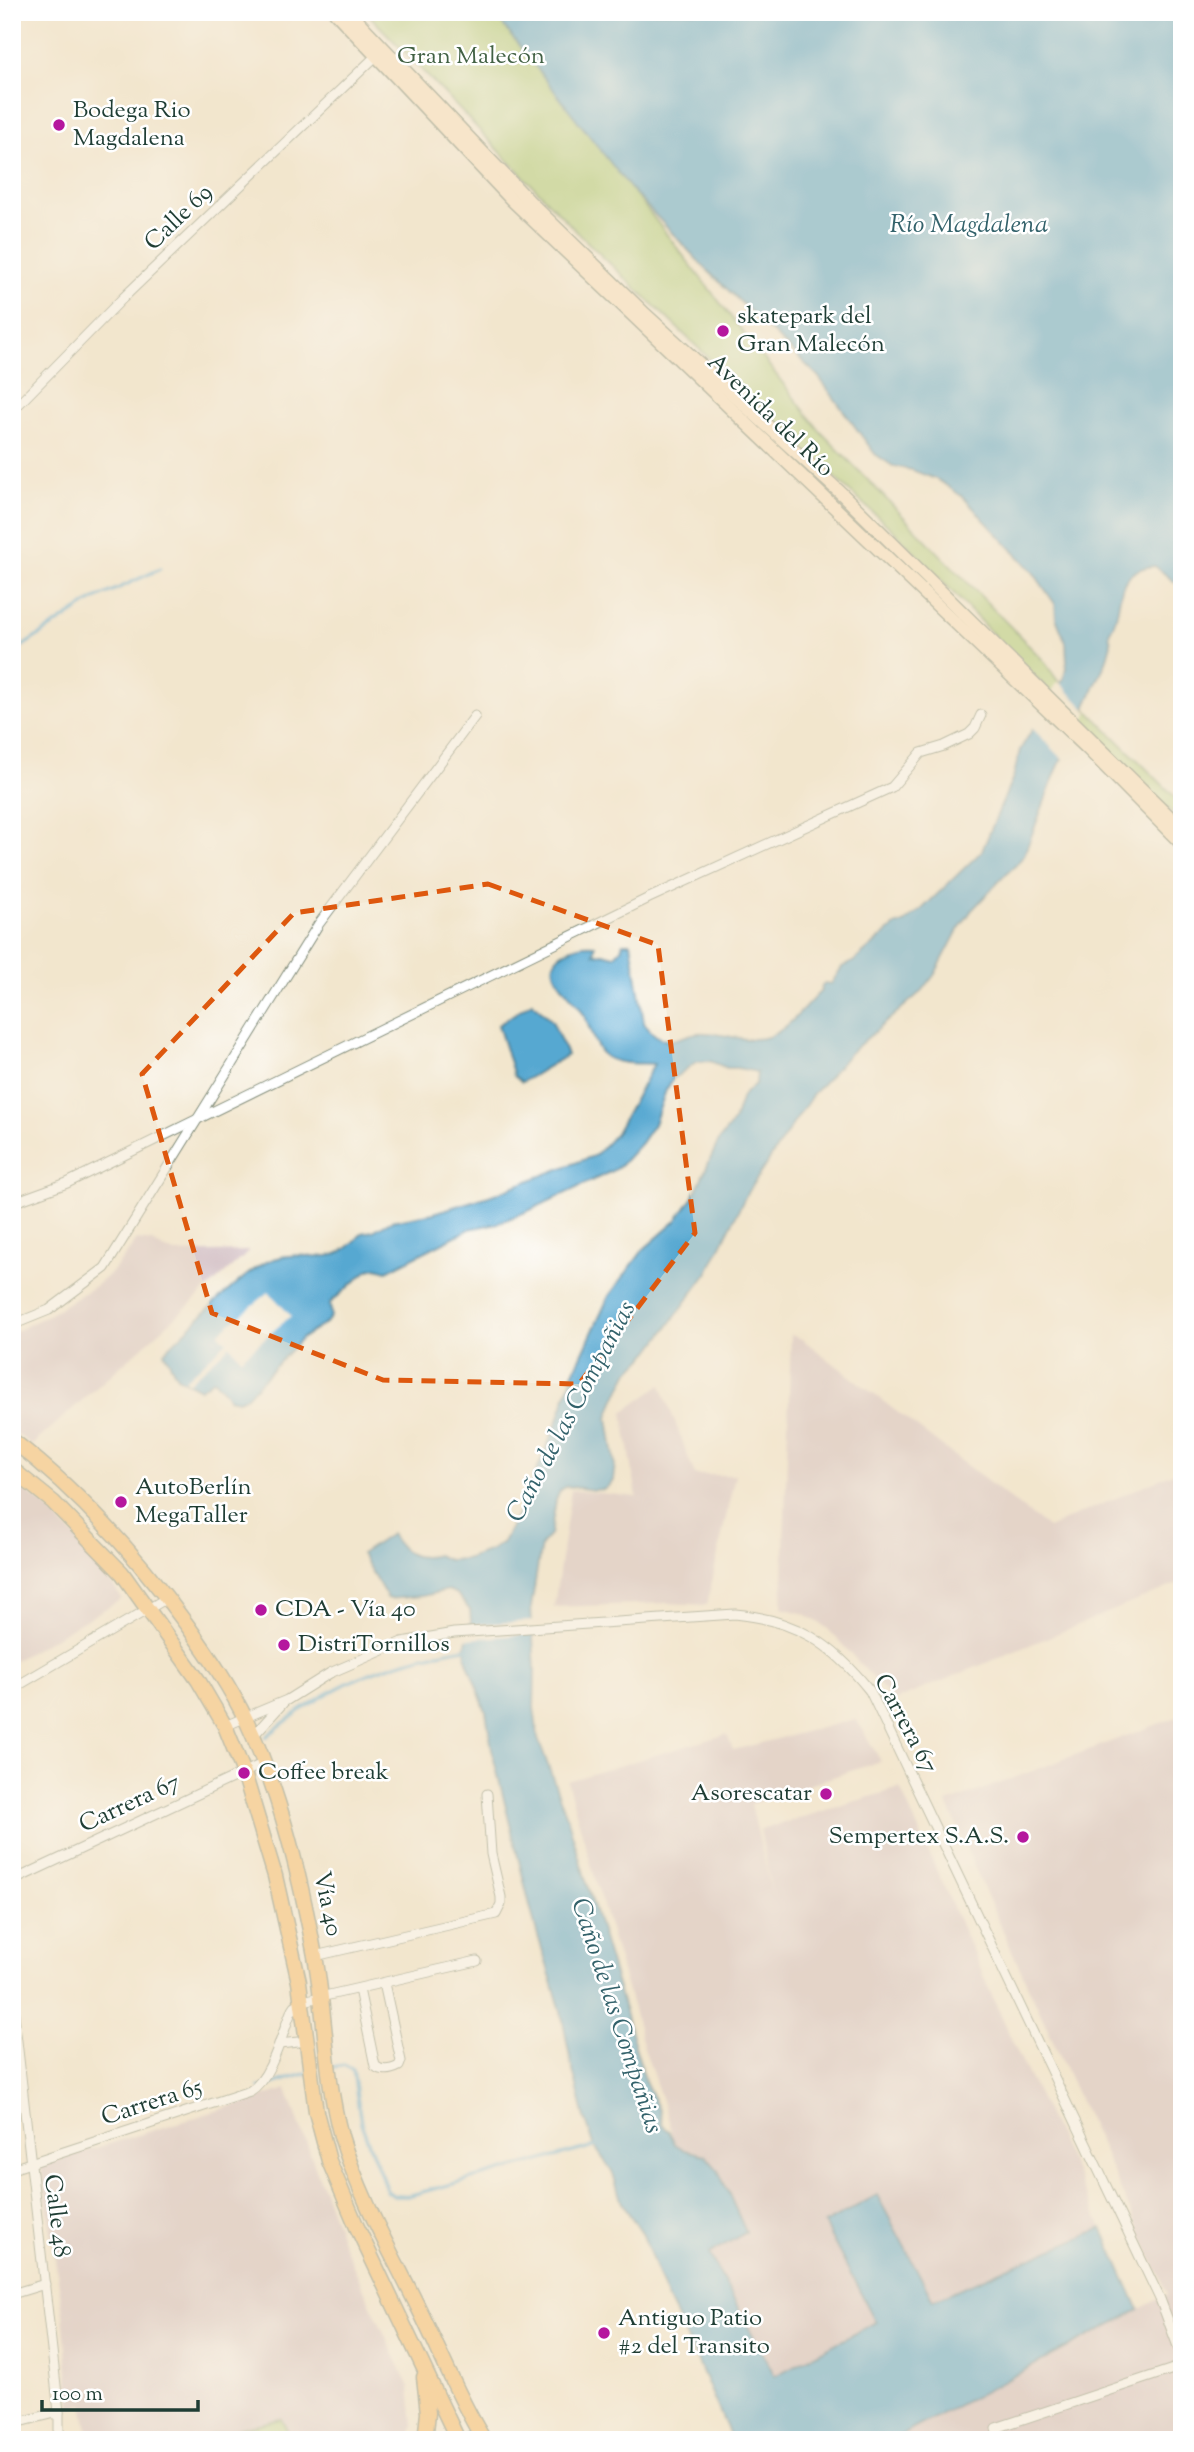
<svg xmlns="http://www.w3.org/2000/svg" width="1194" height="2452" font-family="'Sorts Mill Goudy',serif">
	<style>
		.industrial { fill: #d2bec2 }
		.green { fill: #aacc74; stroke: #648454; stroke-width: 2 }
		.water { fill: #57a8d1; stroke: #3b7282; stroke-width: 2 }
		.pier { fill: #f2e6cd }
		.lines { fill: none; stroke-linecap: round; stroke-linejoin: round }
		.stream { stroke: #57a8d1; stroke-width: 3.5 }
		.minor-casing { stroke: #889280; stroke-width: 11 }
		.secondary-casing { stroke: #889280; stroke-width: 15 }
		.trunk-casing { stroke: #889280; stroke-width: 17 }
		.minor { stroke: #fff; stroke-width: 9 }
		.secondary { stroke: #fde5c5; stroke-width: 12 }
		.trunk { stroke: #fabe6e; stroke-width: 14 }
		.marked { fill: none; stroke: #de580e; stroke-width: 5; stroke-dasharray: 14 9; stroke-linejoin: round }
		.poi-dot { fill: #b5179e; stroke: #fff; stroke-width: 2.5 }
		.labels { text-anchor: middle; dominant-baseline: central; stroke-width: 5; stroke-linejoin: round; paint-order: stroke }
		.park-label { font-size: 24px; fill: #426144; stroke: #fff }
		.poi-label { font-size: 24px; fill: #1f3d34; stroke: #fff; text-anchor: start }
		.street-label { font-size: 24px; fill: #1f3d34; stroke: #fff }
		.water-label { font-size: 26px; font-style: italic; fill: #33626b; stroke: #fff }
	</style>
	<rect width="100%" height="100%" fill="#fff"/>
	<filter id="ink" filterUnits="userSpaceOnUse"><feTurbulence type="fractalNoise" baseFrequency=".0143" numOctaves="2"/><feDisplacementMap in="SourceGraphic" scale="14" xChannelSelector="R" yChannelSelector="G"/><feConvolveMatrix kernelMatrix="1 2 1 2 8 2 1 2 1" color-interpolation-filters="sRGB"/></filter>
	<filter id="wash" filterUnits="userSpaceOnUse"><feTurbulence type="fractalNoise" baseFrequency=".00686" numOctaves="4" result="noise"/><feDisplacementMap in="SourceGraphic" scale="28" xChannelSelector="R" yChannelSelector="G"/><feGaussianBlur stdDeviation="1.57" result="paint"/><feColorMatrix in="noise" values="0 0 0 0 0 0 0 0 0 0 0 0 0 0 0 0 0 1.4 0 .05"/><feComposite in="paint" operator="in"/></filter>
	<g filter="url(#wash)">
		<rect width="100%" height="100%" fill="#f2e6cd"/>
		<g class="industrial">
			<path d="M137,1240L152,1242L174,1253L250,1251L32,1445L12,1431V1333L50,1314L95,1286L114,1270Z"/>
			<path d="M791,1335L802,1339L1048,1528L1182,1469V1582L894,1701L827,1628L805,1614L782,1608Z"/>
			<path d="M661,1385L695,1475H735L707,1605L667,1603L554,1607L571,1490L637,1497L623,1412Z"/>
			<path d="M12,1481L45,1506L89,1551L122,1599L12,1662Z"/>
			<path d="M1182,1715V2440H892L1168,2294L983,1887L947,1803Z"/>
			<path d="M856,1719L881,1761L751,1804L773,1898L760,1830L900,1788L1015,2047L1102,2228L933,2301L876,2195L824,2224L876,2322L775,2377L709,2253L746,2232L695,2151L685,2150L675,2144L672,2137L670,2124L645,2051L567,1781L727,1734L733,1750Z"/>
			<path d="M287,2089L344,2246L409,2387L413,2425L409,2440H292L280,2419L189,2440H90L83,2404L71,2409L63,2313L41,2165Z"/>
		</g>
		<g class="green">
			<path d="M366,12H493L821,432L1043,660L1058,681L1182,804V823L1005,647L898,535L827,471L579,234Z"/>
			<path d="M281,2419L292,2440H189Z"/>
		</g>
		<g class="water">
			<path d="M493,12H1182V588L1155,566C1108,570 1127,608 1109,633L1111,644L1106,662L1056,772L1024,855L1016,865L1006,874L972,910L958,930L935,974L923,990L850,1053L813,1094L747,1193L708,1272L650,1351L628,1373L614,1401L608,1418L615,1463L613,1481L605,1489L594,1490L566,1486L560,1491L556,1500L550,1535L541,1545L531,1607L535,1669L534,1708L538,1738L568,1820L646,2083L659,2110L662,2125L669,2131L675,2144L685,2150L705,2155L718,2170L746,2232L709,2254L775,2376L876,2322L824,2224L877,2195L933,2300L1102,2228L1139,2310L892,2440H732L696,2357L667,2298L643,2235L622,2203L612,2171L595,2147L585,2118L571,2063L561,2011L535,1926L493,1755L486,1712L466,1658L465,1648L471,1621L470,1610L457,1594L448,1590L423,1596L388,1599L361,1554L391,1534C403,1554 415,1561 437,1555L448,1560L465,1559L491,1550L503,1542L520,1510L558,1420L573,1374L609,1296L644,1249L676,1221L693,1197L719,1140L734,1121L742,1096L756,1083L757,1072L737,1068H727L710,1061L696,1062L673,1079L666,1090L654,1124L641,1143L620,1166L610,1172L528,1211L498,1223L469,1229L387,1271L377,1268L368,1270L330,1303L331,1316L326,1323L302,1338L246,1397L238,1400L229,1398L214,1379L200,1389L177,1377L164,1352C188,1330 247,1267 274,1259C314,1247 330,1273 362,1233L373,1231L391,1221L434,1213L489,1196L596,1155L616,1133L654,1064C640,1063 619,1065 606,1057C594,1048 590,1026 583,1013C574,995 535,969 564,952C575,946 582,944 595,945L594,954L603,953L614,956L621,949L623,943H631L644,1023C649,1030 656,1038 665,1040C676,1042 686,1034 697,1033C720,1031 745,1044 768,1037C788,1030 805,1006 821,991L822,986L826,983L831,984L842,967L853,962L895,926L904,923L922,909L982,851L1014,775L1020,750L1064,678L1067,662L1066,643L1056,618L1055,604L1033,572L963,497L938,480L912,470L893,466L875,454L818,376L704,267L631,189Z"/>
			<path d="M532,1002L552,1021L567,1055L522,1082L514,1076L498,1025Z"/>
		</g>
		<g class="pier">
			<path d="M1058,681L1088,712L1065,761L1030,726L1039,716Z"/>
			<path d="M269,1292L291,1316L241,1358L230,1345L188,1383L185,1380L227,1342L219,1333Z"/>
			<path d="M535,1621V1634L463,1639L466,1625Z"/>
		</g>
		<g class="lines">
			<g class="stream">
				<path d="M12,653L93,600L160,569"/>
				<path d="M266,1737C328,1685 385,1661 465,1648"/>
				<path d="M333,2067L344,2065L353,2070L361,2123L387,2191L394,2196H407L596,2146"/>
				<path d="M259,2088L308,2073"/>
			</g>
		</g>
	</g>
	<g filter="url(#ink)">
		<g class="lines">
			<g class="minor-casing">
				<g id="minor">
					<path d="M12,411L123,298L376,56"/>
					<path d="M12,1203L67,1183L649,898L892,787L921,753L944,746L969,734L975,728L981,715"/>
					<path d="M12,1325L49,1310L105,1268L318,925L475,716"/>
					<path d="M12,1689L167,1598"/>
					<path d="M225,1726L287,1700L330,1673L402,1642L454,1633L735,1614C796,1620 832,1643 870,1691L1160,2299L1182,2357"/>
					<path d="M253,1736L283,1703"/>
					<path d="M12,1881L264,1763"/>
					<path d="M315,1956L496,1914L501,1904V1897L491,1854L487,1794"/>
					<path d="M359,1989L375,2066C382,2072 391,2070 399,2066L401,2061L384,1983"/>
					<path d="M12,1997L59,2412V2440"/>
					<path d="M279,2044L308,2041"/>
					<path d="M12,2169L250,2091C271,2079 282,2034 291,2012L295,2006L303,2001L477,1961"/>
					<path d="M12,2294L45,2284"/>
					<path d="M12,2424L59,2412"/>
					<path d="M1001,2440L996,2428L1182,2366"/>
				</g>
			</g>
			<g class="secondary-casing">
				<g id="secondary">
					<path d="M335,12L512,200L1088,749L1182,844"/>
					<path d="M349,12L528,200L645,314L842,494L1182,829"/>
					<path d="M466,2440L480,2434"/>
				</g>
			</g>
			<g class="trunk-casing">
				<g id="trunk">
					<path d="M12,1440C80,1492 137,1556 187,1625C209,1656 231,1688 247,1722C281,1795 300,1877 315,1956C326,2016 325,2078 341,2136C359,2196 391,2252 418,2307C440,2351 458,2398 484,2440"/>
					<path d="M12,1469L53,1502L122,1573L198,1680L225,1726L244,1773L275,1876L299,1982L316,2112L329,2161L356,2225L458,2440"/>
					<path d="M424,2377L428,2413L425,2440"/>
				</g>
			</g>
			<use href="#minor" class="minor"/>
			<use href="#secondary" class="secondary"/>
			<use href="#trunk" class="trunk"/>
		</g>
	</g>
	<path d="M0 0H1194V2452H0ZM488,884L658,945L695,1233L579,1384L383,1380L212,1313L142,1074L294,913Z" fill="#f2e6cd" fill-opacity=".55" fill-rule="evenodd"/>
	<path class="marked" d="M488,884L658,945L695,1233L579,1384L383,1380L212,1313L142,1074L294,913Z"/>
	<g class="poi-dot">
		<circle cx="59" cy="125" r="7"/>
		<circle cx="723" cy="331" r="7"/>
		<circle cx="121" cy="1502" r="7"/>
		<circle cx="261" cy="1610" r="7"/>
		<circle cx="284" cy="1645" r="7"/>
		<circle cx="244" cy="1773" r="7"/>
		<circle cx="826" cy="1794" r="7"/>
		<circle cx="1023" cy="1837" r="7"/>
		<circle cx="604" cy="2333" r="7"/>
	</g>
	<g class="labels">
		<g class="park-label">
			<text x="471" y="57">Gran Malecón</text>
		</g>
		<g class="poi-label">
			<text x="73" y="111">Bodega Rio<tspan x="73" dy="28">Magdalena</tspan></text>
			<text x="737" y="317">skatepark del<tspan x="737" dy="28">Gran Malecón</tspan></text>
			<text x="135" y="1488">AutoBerlín<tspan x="135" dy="28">MegaTaller</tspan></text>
			<text x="275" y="1610">CDA - Vía 40</text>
			<text x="298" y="1645">DistriTornillos</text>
			<text x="258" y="1773">Coffee break</text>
			<text x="812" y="1794" text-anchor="end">Asorescatar</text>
			<text x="1009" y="1837" text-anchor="end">Sempertex S.A.S.</text>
			<text x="618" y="2319">Antiguo Patio<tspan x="618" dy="28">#2 del Transito</tspan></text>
		</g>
		<g class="street-label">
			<text transform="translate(179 218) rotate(-44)">Calle 69</text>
			<text transform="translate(770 416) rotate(44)">Avenida del Río</text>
			<text transform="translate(905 1724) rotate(62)">Carrera 67</text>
			<text transform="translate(130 1804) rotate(-25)">Carrera 67</text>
			<text transform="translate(327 1904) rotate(78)">Vía 40</text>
			<text transform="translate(152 2103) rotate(-18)">Carrera 65</text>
			<text transform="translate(56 2216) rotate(83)">Calle 48</text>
		</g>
		<g class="water-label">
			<text x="969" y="225">Río Magdalena</text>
			<text transform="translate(572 1412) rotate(-62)">Caño de las Compañias</text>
			<text transform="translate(616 2016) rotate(72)">Caño de las Compañias</text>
		</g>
	</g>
	<rect width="1194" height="2452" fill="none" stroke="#fff" stroke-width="42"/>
	<path d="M42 2400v10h156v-10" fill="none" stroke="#1f3d34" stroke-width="3.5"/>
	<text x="52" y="2400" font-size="21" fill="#1f3d34" stroke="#ffffff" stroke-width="5" paint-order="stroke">100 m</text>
</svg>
